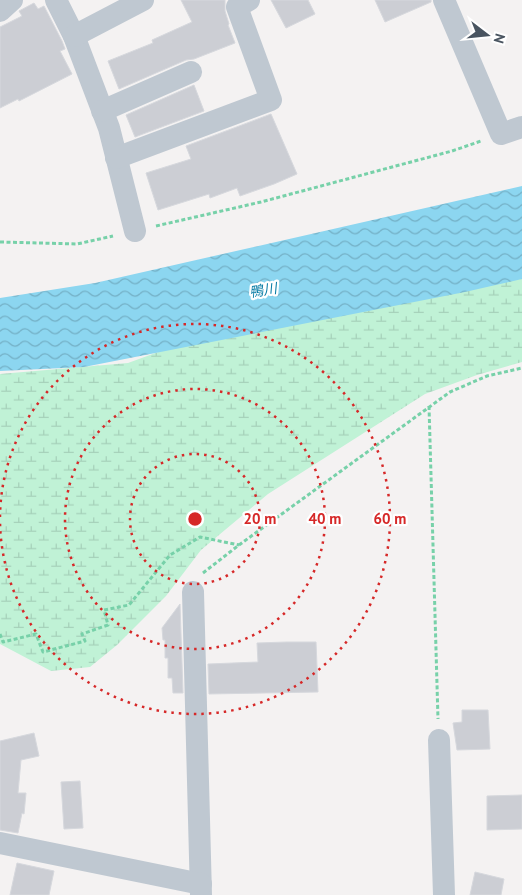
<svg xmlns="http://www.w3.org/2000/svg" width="522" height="895" font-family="'PT Sans','Noto Sans JP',sans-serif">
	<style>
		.wetland { fill: url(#wetland-marsh) }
		.water { fill: url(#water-waves) }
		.building { fill: #ccced4; stroke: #d6d8dd }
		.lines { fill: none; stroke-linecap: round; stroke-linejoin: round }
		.path { stroke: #77d1a9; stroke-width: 3; stroke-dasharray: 4 2.5; stroke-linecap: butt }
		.minor { stroke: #bfc8d1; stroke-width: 22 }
		.ring { fill: none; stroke: #d62828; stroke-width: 2.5; stroke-dasharray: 2.5 5 }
		.labels { text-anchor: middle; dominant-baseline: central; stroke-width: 4.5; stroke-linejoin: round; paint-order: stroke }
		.water-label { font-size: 14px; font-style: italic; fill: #087ca5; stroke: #fff }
		.centre { fill: #d62828; stroke: #fff; stroke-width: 2.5 }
		.ring-label { font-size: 15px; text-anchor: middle; font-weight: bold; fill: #d62828; stroke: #fff; stroke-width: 4.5; stroke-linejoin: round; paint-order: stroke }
	</style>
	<defs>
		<pattern id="wetland-marsh" width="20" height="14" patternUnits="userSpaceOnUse" patternTransform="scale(1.25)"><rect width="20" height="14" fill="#c0f2d6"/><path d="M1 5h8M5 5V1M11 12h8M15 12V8" fill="none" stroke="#a6d1ba"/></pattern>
		<pattern id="water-waves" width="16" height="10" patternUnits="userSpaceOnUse" patternTransform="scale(1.25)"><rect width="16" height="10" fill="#8cd6f0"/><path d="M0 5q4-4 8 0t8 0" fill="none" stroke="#74b0c6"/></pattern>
	</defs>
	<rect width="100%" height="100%" fill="#f4f2f2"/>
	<path class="wetland" d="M522,269V362L477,375L425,394L268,494L201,550L166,596L117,645L90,667L51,671L0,644V374L128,363L202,336Z"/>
	<path class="water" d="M522,186V279L465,292L84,367L0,371V298L95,283Z"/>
	<g class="building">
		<path d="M181,0H225V11L229,24L228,25L235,43L194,59L186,60L119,89L108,61L153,43L152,40L192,22Z"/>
		<path d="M271,0H308L315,14L286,28Z"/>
		<path d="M375,0H431V2L385,22Z"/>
		<path d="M34,3L38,9L44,6L62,41L65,49L60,51L72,74L19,101L18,99L0,108V27L22,16L19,11Z"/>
		<path d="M194,85L204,111L135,137L126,115Z"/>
		<path d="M271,114L297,174L274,184L240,196L237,188L210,198L209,194L158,210L146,173L191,159L186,146Z"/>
		<path d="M180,604L183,693H173L172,678H168V658H165V640H163L162,628Z"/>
		<path d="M287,642H316L318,692L209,694L208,664L258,662L257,643Z"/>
		<path d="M462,710H488L490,749L457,750L453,723L462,722Z"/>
		<path d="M34,733L39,756L21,760L18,793H26L24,814L22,813L18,833L0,830V741Z"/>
		<path d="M80,781L83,828L64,829L61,782Z"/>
		<path d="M522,795V829L487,830V796Z"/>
		<path d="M17,863L54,871L49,895H10Z"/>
		<path d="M475,872L504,879L501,895H470Z"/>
	</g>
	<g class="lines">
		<g class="path">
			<path d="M156,226L261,202L452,151L481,141"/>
			<path d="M0,242L77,244L113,236"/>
			<path d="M429,406L438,719"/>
			<path d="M203,573L239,545L450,392L487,376L522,368"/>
			<path d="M0,634L3,642L36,634L43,652L85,641L82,634L108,625L104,610L129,605L170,555L200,537L239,545"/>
		</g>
		<g class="minor">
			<path d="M56,0L74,36L109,128L135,231"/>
			<path d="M444,0L501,134L522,127"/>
			<path d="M0,11L12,0"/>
			<path d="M74,36L143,0"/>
			<path d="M102,111L191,72"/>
			<path d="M116,158L271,100L237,7L249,0"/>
			<path d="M193,592L201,895"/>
			<path d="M439,740L444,895"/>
			<path d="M0,843L201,884"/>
		</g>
	</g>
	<g class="ring">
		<circle cx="195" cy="519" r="65"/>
		<circle cx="195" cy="519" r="130"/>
		<path d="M0 517A195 195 0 1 1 0 521"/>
	</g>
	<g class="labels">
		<g class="water-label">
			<text transform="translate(263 290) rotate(-9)">鴨川</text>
		</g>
	</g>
	<circle cx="195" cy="519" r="8" class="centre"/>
	<g class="ring-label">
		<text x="260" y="524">20 m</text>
		<text x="325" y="524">40 m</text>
		<text x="390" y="524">60 m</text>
	</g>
	<g transform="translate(487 35) rotate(106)" stroke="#ffffff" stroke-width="4" paint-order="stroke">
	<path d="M0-4L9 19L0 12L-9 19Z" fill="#495460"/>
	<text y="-8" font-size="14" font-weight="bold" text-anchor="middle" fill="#495460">N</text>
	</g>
</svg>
